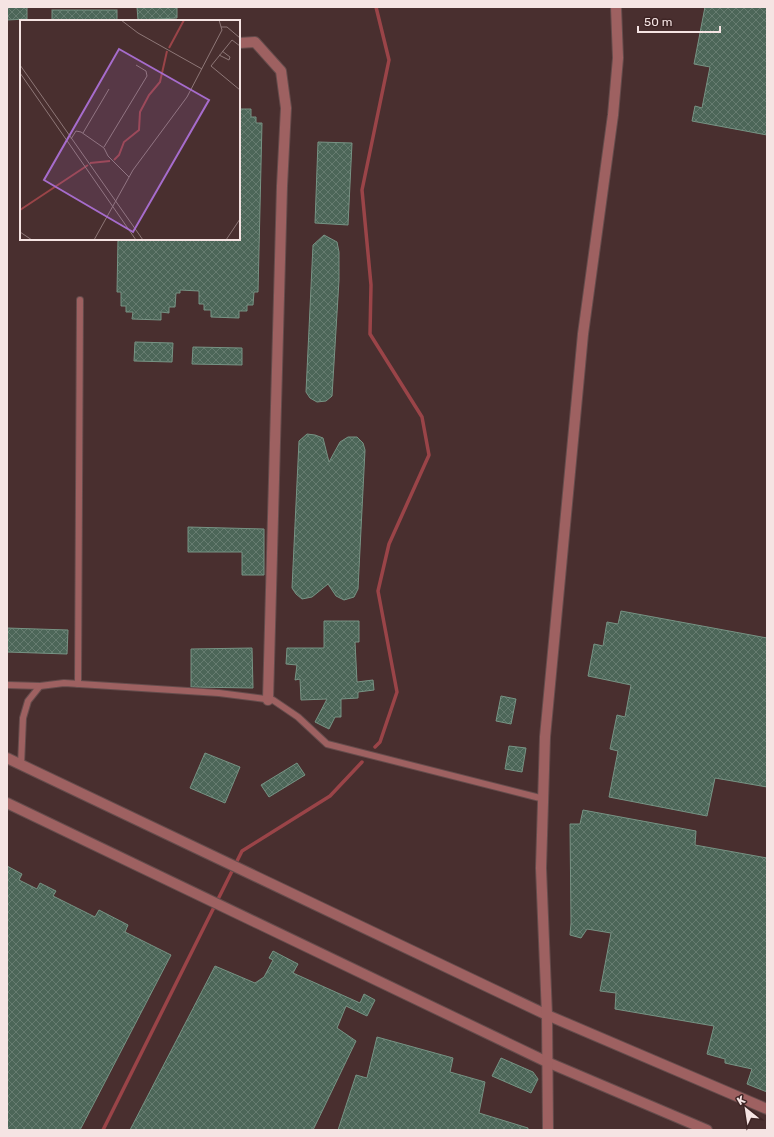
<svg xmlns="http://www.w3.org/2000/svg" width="774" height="1137" font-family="Rubik,sans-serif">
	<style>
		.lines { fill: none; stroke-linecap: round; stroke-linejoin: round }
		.stream { stroke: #9a4448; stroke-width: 3.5 }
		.building { fill: url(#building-cross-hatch); stroke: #779384 }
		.service-casing { stroke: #654c4c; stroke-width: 8 }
		.minor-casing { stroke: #654c4c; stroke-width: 12 }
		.tertiary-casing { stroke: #654c4c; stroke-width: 12 }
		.service { stroke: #9e6161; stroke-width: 6 }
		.minor { stroke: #9e6161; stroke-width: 10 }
		.tertiary { stroke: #9e6161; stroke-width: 10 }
		.inset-river { fill: none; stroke: #9a4448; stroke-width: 2 }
		.inset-road { fill: none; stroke: #8e7777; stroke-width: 1 }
		.view { fill: #a66ccc; fill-opacity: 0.15; stroke: #a66ccc; stroke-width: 2 }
		.inset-edge { fill: none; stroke: #f5e4e3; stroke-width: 2 }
	</style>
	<defs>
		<pattern id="building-cross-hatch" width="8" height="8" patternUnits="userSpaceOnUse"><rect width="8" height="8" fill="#4c6658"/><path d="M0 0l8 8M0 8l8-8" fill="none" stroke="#667c70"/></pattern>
	</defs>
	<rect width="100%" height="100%" fill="#492f2f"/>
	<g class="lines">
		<g class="stream">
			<path d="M375,747L380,742L397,692L378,591L389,544L429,455L422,417L370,334L371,285L362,190L389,60L376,7"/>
			<path d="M103,1130L242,851L330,796L362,762"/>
		</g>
	</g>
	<g class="building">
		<path d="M7,7H27V19L7,20Z"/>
		<path d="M137,7H177V18L138,20Z"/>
		<path d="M705,7H767V135L692,121L695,106L702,108L710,67L694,64Z"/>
		<rect x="52" y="10" width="65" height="11"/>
		<path d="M239,109H251V117H256V123H262L258,292H254L253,305H247V311H239V318L211,317V310H204V304H199V291L180,290V293H176L175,307H169V313L161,312V320L132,319L133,312H126V306H121V292H117L118,239H239Z"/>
		<path d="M318,142L352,143L348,225L315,223Z"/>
		<path d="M324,235L337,242L339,252V280L332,396L326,401L317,402L310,398L306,392L313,245Z"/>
		<path d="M135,342L173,343L172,362L134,361Z"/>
		<path d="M193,347L242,348V365L192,364Z"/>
		<path d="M307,434L315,435L323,438L329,462L340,442L348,437H357L363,443L365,450L358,589L354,597L344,600L336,596L328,584L312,597L302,599L296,594L292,588L299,441Z"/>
		<path d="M188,527L264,529V575H242V552H188Z"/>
		<path d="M621,611L767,638V787L715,778L707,816L609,797L618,751L610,749L617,715L625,717L631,685L588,676L594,644L603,646L607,622L618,624Z"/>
		<path d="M324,621H359V642H355L357,682L373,680L374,690L358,692V698L341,699V717H335L329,729L315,722L327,699L301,700L300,679L295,680L297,665L286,664L287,648H324Z"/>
		<path d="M7,628L68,630L67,654L7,652Z"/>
		<path d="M252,648L253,688L191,687V649Z"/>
		<path d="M501,696L516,699L511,724L496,721Z"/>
		<path d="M509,746L526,748L522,772L505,769Z"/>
		<path d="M205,753L240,767L225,803L190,788Z"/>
		<path d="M297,763L305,775L269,797L261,785Z"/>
		<path d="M583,810L696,831L695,845L767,858V1092L747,1084L752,1069L725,1063V1059L707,1054L714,1026L615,1009L616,993L600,991L611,933L587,929L581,938L570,935L571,923L570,824H580Z"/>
		<path d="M7,866L22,874L19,880L37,889L40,883L56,891L53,896L95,917L99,910L128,925L125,932L171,955L80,1130H7Z"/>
		<path d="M273,951L298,964L293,973L360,1003L364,994L375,1000L367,1016L346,1006L337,1028L356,1041L313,1130H130L215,966L255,983L264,977L273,960L269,958Z"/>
		<path d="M377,1037L453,1058L450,1072L485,1082L479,1113L528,1128V1130H338L356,1075L367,1078Z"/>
		<path d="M501,1058L533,1072L538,1079L531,1093L492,1076Z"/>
	</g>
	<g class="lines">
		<g class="service-casing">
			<g id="service">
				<path d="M78,684L80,300"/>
				<path d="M7,685L40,686"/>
				<path d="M21,765L23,718L28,701L40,686L64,683L219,693L273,700L298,717L327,744L544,799"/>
			</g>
		</g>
		<g class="minor-casing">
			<path id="minor" d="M239,43L255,42L281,71L286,108L282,186L268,700"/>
		</g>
		<g class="tertiary-casing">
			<g id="tertiary">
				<path d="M7,758L547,1015L767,1109"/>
				<path d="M7,803L547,1062L707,1130"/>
				<path d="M548,1130L547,1015L541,868L545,737L583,334L613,115L618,58L616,7"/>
			</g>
		</g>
		<use href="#service" class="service"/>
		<use href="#minor" class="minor"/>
		<use href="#tertiary" class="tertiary"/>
	</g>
	<g transform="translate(20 20)">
		<rect width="220" height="220" fill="#492f2f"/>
		<path class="inset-river" d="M149,28L164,0M94,140L99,135L104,122L119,110L120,92L129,75L140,62L147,31M70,143L90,141M0,190L68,145"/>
		<path class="inset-road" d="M101,0L118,13L182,49M201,7H207L220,18M220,26L212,20L191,46L220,70M199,35L209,40L210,37L202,31M0,45L123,220M0,53L116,220M63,113L89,69M51,119L56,111L61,112L84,128L88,136L109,157M84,127L127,56L126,51L116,45M0,212L12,220M74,220L113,150L167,77L202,10L199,0M206,220L220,199"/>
		<path class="view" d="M99,29L189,80L113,212L24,160Z"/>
		<rect width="220" height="220" class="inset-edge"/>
	</g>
	<rect width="774" height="1137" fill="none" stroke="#f5e4e3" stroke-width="16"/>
	<g transform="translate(746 1109) rotate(330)" stroke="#3e2525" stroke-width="3" paint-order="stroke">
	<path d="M0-3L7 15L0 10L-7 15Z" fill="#f5e4e3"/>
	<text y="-6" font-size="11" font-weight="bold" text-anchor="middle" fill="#f5e4e3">K</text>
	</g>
	<path d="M638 26v6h82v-6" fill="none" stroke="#f5e4e3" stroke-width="2"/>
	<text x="644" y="26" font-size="12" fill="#f5e4e3" stroke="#3e2525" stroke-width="3" paint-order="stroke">50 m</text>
</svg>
